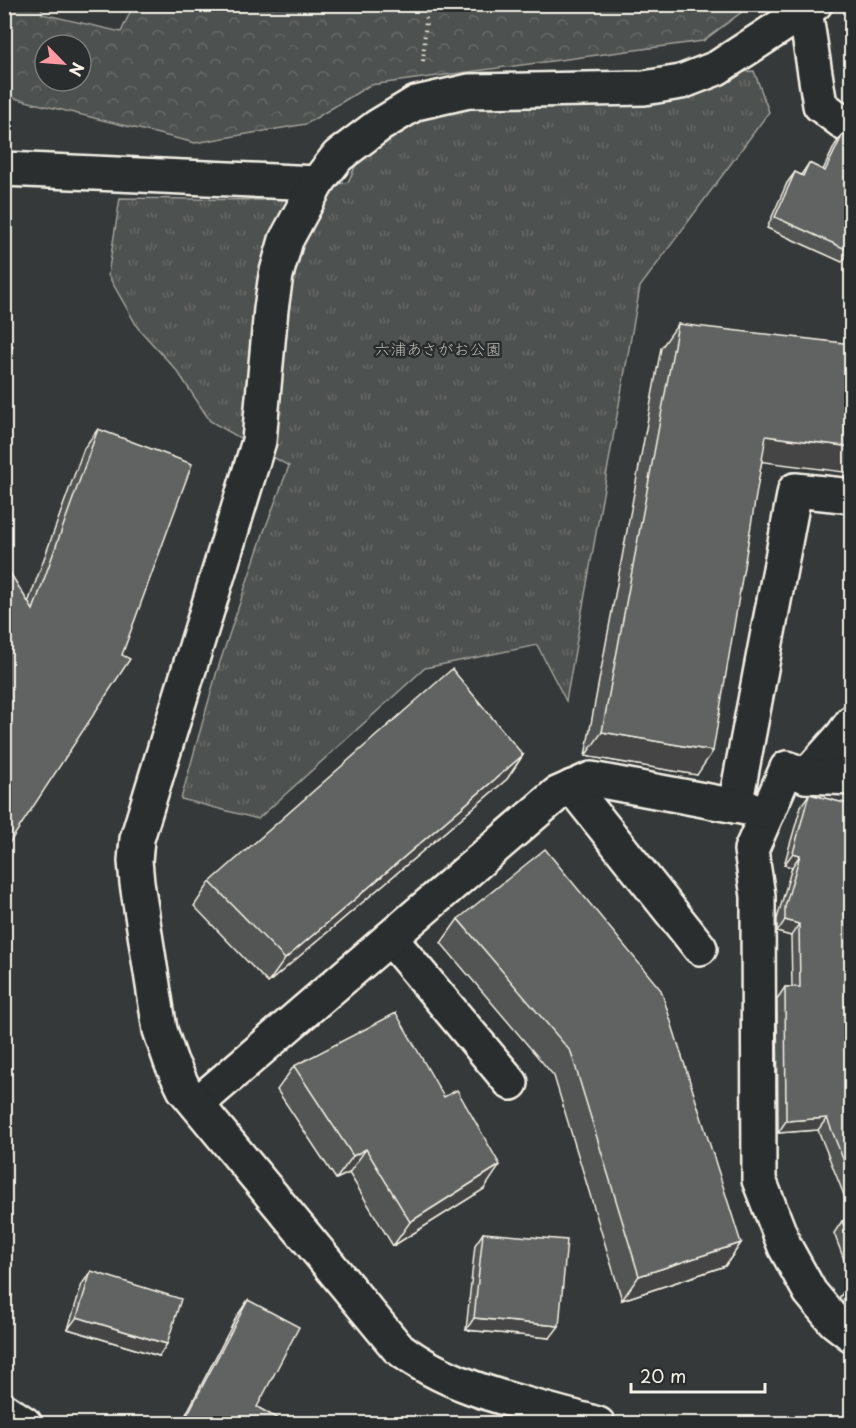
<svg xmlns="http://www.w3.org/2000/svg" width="856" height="1428" font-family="'Playpen Sans','Klee One',sans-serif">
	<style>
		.grass { fill: url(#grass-tufts); stroke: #a1a19c; stroke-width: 1.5 }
		.forest { fill: url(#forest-crowns); stroke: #a1a19c; stroke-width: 1.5; fill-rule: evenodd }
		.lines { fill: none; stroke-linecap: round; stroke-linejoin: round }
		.minor-casing { stroke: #f4f1e8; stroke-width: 38 }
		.path { stroke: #f4f1e8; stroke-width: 4; stroke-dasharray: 1.5 4.5; stroke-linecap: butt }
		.minor { stroke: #2a2d2e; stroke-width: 33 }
		.wall { fill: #535554; stroke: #f4f1e8; stroke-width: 1.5 }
		.shaded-wall { fill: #444545; stroke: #f4f1e8; stroke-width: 1.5 }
		.building { fill: #616362; stroke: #f4f1e8; stroke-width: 1.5 }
		.labels { text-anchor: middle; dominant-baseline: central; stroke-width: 5; stroke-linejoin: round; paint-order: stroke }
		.park-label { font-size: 16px; fill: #bab9b2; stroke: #2a2d2e }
	</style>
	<defs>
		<pattern id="grass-tufts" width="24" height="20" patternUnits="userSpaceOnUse" patternTransform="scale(1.5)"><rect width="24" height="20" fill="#4e514f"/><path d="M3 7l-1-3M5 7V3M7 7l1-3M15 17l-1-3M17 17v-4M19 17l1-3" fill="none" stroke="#686a68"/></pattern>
		<pattern id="forest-crowns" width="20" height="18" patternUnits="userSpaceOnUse" patternTransform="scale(1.5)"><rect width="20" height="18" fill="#4e514f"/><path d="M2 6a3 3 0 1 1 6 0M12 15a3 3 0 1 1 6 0" fill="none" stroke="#686a68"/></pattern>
	</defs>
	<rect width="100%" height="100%" fill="#363939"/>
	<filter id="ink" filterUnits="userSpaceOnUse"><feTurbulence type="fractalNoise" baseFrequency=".0167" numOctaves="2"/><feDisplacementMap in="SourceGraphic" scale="12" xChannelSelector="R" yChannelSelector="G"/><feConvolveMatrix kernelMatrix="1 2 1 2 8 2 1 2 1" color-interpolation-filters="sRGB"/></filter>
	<g filter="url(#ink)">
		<path class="grass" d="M754,71L769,112L640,287L566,701L537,645L425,668L258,819L181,799L217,671L263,534L289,466L210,421L178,372L138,328L108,275L120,198L261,200L348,182L365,145L459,96Z"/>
		<path class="forest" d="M134,4H751V5L703,41L370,85L306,124L195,143L5,96V5H42V14L121,32ZM45,45H81V81H45Z"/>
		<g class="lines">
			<g class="minor-casing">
				<g id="minor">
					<path d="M805,10L820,105L852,129"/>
					<path d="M4,169L317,183"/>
					<path d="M806,776L842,736L852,722"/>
					<path d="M852,778L806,776L787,768L751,850L758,896L759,1180L785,1247L810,1292L834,1321L852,1335"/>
					<path d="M572,787L700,948"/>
					<path d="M735,806L795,490L852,496"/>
					<path d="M390,938L511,1083"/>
					<path d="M197,1104L557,794L591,779L768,812"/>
					<path d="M4,1410L25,1424"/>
					<path d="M598,1424C530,1404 454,1392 397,1347L184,1089L171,1062L160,1030L137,883L135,861L137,839L259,441L271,309L276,275L286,240L317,183L338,156L378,126L416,103L469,91L644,88L681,82L717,68L815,4"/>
				</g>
			</g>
			<path class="path" d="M423,61L427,4"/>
			<use href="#minor" class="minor"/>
		</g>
		<g class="wall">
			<path d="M843,134L852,139V259L846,257L842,262L767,228L787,183L795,172L801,175L809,163L823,170L835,145Z"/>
			<path d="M678,324L762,461L697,775L585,756L661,348Z"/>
			<path d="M98,429L4,851L28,603L84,448Z"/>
			<path d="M523,755L507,779L268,983L194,906L210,882Z"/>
			<path d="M809,794L852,805V1215L818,1130L778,1133L777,999L785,987H792L791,936L777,932V919L792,867L784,865L801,806Z"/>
			<path d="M458,919L741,1243L725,1266L622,1300L554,1076L441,943Z"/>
			<path d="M294,1066L484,1189L393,1246L349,1173L336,1179L277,1090Z"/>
			<path d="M852,1218V1281L834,1233L842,1221Z"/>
			<path d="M483,1233L550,1338L466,1330L475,1245Z"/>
			<path d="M91,1271L159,1356L68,1329L82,1284Z"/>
			<path d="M852,1285V1311L839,1298L848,1286Z"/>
			<path d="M248,1300L257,1407L287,1424H181L237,1316Z"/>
		</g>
		<g class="shaded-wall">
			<path d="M766,436L852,447V473L749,460Z"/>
			<path d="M602,732L713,751L697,775L585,756Z"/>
			<path d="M523,755L507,779L268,983L285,959Z"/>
			<path d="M793,853L800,855L792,867L784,865Z"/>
			<path d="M785,920L799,924L791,936L777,932Z"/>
			<path d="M827,1118L818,1130L778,1133L786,1121Z"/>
			<path d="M366,1149L349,1173L336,1179L353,1156Z"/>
			<path d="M500,1165L484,1189L393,1246L410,1222Z"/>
			<path d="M741,1243L725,1266L622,1300L639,1276Z"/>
			<path d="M77,1317L167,1344L159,1356L68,1329Z"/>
			<path d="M474,1318L559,1326L550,1338L466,1330Z"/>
		</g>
		<g class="building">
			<path d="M843,134L852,139V248L850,251L775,217L795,172L803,176L809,163L825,171Z"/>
			<path d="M678,324L852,344V447L766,436L713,751L602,732Z"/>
			<path d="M4,342L13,346L4,370Z"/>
			<path d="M98,429L192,464L122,655L130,659L4,851V563L33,610Z"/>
			<path d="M452,669L523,755L285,959L210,882Z"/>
			<path d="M809,794L852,805V1182L827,1118L786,1121L785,987H800L799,924L785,920V907L800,855L793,853Z"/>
			<path d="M545,849L661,990L741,1243L639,1276L571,1052L458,919Z"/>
			<path d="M396,1013L444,1097L457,1090L500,1165L410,1222L366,1149L353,1156L294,1066Z"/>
			<path d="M4,1151L9,1153L4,1161Z"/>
			<path d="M852,1218V1246L842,1221Z"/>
			<path d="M483,1233L567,1240L559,1326L474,1318Z"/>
			<path d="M91,1271L181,1299L167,1344L77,1317Z"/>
			<path d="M248,1300L299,1327L257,1407L287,1424H188L184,1421Z"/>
		</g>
	</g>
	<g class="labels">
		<g class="park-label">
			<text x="438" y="348">六浦あさがお公園</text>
		</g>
	</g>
	<rect width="856" height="1428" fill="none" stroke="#2a2d2e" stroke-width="24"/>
	<rect x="12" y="12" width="832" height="1404" fill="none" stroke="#f4f1e8" stroke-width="2" filter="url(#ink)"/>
	<g transform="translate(63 63) rotate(115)"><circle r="28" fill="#2a2d2e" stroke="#7b7b78" stroke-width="1.5"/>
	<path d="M0-4.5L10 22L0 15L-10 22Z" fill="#ff9aa2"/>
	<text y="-9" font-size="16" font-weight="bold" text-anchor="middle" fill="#f4f1e8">N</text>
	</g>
	<path d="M631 1383v9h134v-9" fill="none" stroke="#f4f1e8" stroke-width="3"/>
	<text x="640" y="1383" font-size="18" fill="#f4f1e8" stroke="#2a2d2e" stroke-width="4.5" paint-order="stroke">20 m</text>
</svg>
